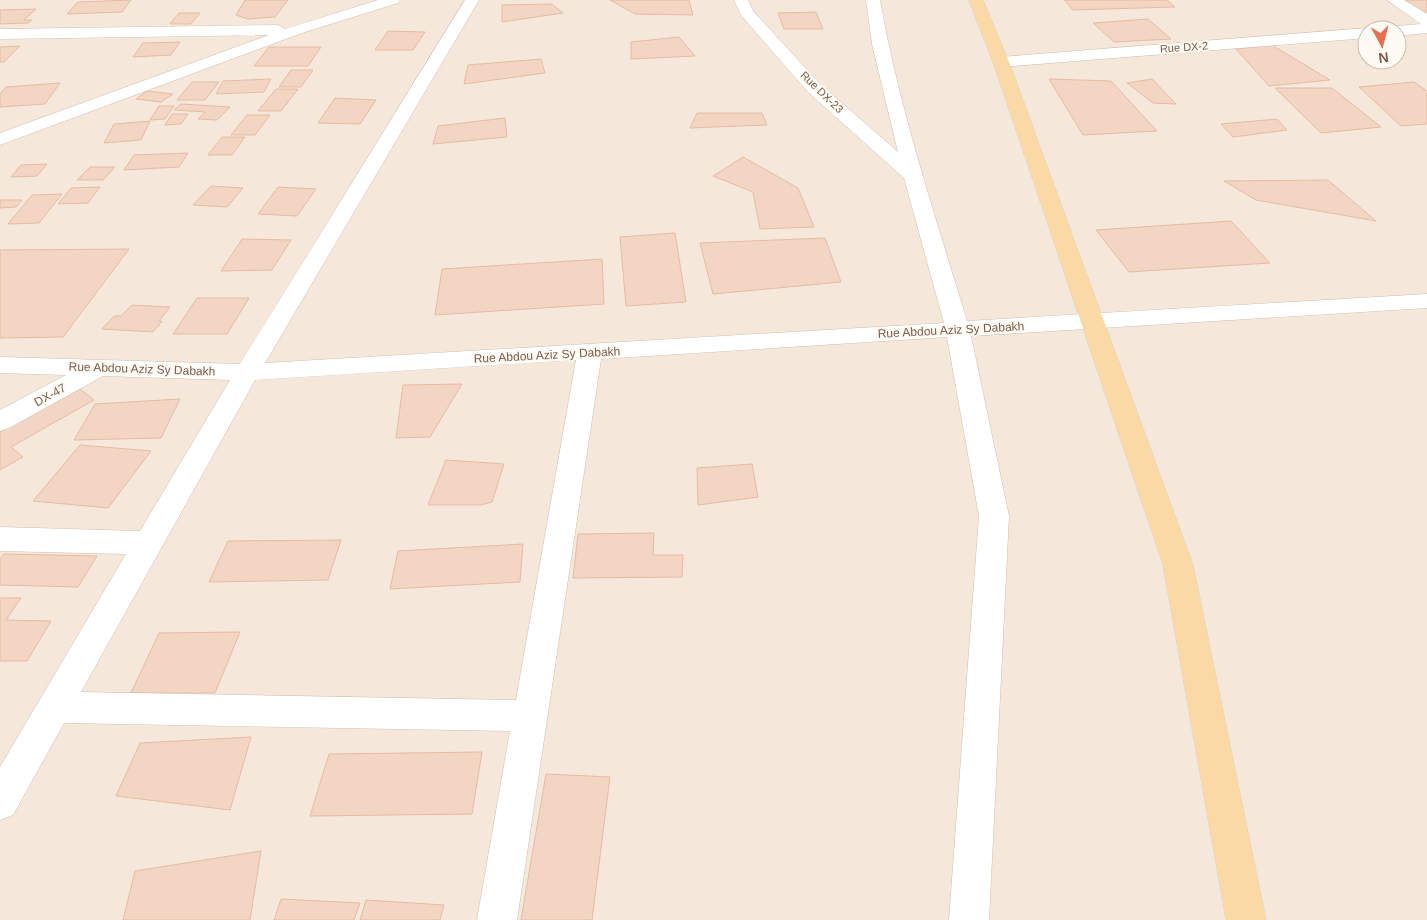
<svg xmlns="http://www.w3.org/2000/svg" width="1427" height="920" font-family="Helvetica,sans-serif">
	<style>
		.residential { fill: #f5e8da; fill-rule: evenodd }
		.building { fill: #f3d5c3; stroke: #e6bba3 }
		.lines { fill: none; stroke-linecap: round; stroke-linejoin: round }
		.minor-casing { stroke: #d1beb0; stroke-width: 1 }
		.major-casing { stroke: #dad1cd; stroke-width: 1 }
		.minor { fill: #fff; fill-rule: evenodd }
		.major { fill: #fbd9a5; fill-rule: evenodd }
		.labels { text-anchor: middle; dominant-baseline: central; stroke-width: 4; stroke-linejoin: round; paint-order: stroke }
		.far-street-label { font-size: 11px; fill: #7a5c4d; stroke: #fffaf3 }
		.street-label { font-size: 12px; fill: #7a5c4d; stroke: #fffaf3 }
	</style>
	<rect width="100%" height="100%" fill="#fdf6ec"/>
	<path class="residential" d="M0,0H1427V920H0ZM1367,30H1397V60H1367Z"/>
	<g class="building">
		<path d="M131,0L122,12L67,14L78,2Z"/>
		<path d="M245,0H288L275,17L248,19L236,15Z"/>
		<path d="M610,0H689L693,15L635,14Z"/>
		<path d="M1064,0H1167L1175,7L1073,10Z"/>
		<path d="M1403,0H1427V12H1424Z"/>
		<path d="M552,4L563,13L502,22V5Z"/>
		<path d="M36,9L24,20H32L28,23L0,24V10Z"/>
		<path d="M816,12L823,29H784L778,13Z"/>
		<path d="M179,13H200L191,24H170Z"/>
		<path d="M1148,19L1171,39L1114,42L1093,23Z"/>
		<path d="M388,31L425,32L413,50H375Z"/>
		<path d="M679,37L695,56L631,59V42Z"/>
		<path d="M180,42L171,55L133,57L143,43Z"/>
		<path d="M1272,45L1330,80L1269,86L1236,49Z"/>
		<path d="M20,46L4,62H0V47Z"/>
		<path d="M269,47H321L308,66H254Z"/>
		<path d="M541,59L545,73L464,84L468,65Z"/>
		<path d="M291,70H313L301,87H279Z"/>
		<path d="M271,79L264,92L216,94L223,81Z"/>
		<path d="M1049,79L1111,81L1157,131L1083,135Z"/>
		<path d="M1152,79L1176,104L1153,103L1127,83Z"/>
		<path d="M192,82H219L205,100H177Z"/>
		<path d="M1414,82L1427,91V124L1401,126L1359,87Z"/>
		<path d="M60,83L45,104L0,107V94L6,87Z"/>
		<path d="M1275,88H1332L1381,127L1321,133Z"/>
		<path d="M276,89H298L281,111H258Z"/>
		<path d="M147,91L173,94L161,102L136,99Z"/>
		<path d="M335,98L376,100L360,124L318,123Z"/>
		<path d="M181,104L230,107L217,120L198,119L205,112L174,110Z"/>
		<path d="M159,106H174L165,119L150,120Z"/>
		<path d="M697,113H762L767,125L690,128Z"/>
		<path d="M172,114H188L181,124L165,125Z"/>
		<path d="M247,115H270L255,135H231Z"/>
		<path d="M505,118L507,137L433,144L438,126Z"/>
		<path d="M1277,119L1287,130L1233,137L1221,124Z"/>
		<path d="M150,121L141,140L104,143L114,124Z"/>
		<path d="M222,137H245L232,155H208Z"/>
		<path d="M188,153L179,167L124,170L134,155Z"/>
		<path d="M743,157L798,188L814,227L760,229L753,192L713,176Z"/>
		<path d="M47,164L37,176L11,177L21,165Z"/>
		<path d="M90,167H115L103,180H77Z"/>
		<path d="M1328,180L1376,221L1256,200L1224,181Z"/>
		<path d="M211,186L243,188L227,207L193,205Z"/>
		<path d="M100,187L88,203L58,204L71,188Z"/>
		<path d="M278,187L316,189L297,216L258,214Z"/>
		<path d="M62,194L39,223L8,224L32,195Z"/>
		<path d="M0,200H22L16,207L0,208Z"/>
		<path d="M1231,221L1270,263L1129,272L1096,230Z"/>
		<path d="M675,233L686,302L626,306L620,237Z"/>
		<path d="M825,238L841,282L713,294L700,243Z"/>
		<path d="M242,239L291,240L272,270L221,271Z"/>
		<path d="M129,249L63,337L0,338V250Z"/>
		<path d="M602,259L604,304L435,315L442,269Z"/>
		<path d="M197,298H249L227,334H173Z"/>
		<path d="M132,305L170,307L159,321H162L153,332L102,329L114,316H121Z"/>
		<path d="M462,384L430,437L396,438L403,385Z"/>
		<path d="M80,389L94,400L11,447L23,457L0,470V432Z"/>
		<path d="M180,399L161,438L74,440L95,404Z"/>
		<path d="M80,445L151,451L108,508L33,501Z"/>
		<path d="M446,460L504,464L492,502L481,505H428Z"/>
		<path d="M752,464L758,497L698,505L697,468Z"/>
		<path d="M654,533L653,555H683L682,577L573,578L578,534Z"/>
		<path d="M341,540L328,580L209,582L228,541Z"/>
		<path d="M523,544L520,582L390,589L398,551Z"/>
		<path d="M4,554L97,556L78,587L0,585V559Z"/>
		<path d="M0,598H21L6,620L51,621L27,661H0Z"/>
		<path d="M240,632L215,693H131L159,633Z"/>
		<path d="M251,737L230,810L116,796L140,743Z"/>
		<path d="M482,752L472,814L310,816L329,754Z"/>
		<path d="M546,774L610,777L592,920H521Z"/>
		<path d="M261,851L250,920H123L135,871Z"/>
		<path d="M281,899L360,903L354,920H274Z"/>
		<path d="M366,900L444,905L440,920H360Z"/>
	</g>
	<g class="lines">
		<g class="minor-casing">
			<g id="minor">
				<path d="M378,0H400L398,3L302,33L0,145V133L269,35L0,39V29L278,25L285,29Z"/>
				<path d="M465,0H479L265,363L944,323L904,178L808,92L741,15L734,0H748L753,11L820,84L898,152L872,44L866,0H880C899,109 935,215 967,321L1427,294V308L971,336L1009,516L989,920H949L979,516L947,337L601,359L517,920H477L510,731L64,723L13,815L0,820V767L126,554L0,551V527L140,531L230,380L103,376L9,428L0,431V410L66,375L0,373V357L240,364ZM576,360L516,700L81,692L255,380Z"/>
				<path d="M1387,0H1404L1427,14V33L1397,36V30H1390L1397,26L1421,24Z"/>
				<path d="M1367,28L1373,30H1367V38L1001,67L995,65L993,62L995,59L1001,57Z"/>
			</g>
		</g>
		<g class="major-casing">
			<path id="major" d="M969,0H983L1009,62L1193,565L1266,920H1226L1163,565L993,62Z"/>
		</g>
		<use href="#minor" class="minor"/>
		<use href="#major" class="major"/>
	</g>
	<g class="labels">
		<g class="far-street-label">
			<text transform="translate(1184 47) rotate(-4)">Rue DX-2</text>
			<text transform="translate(822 92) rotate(44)">Rue DX-23</text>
		</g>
		<g class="street-label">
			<text transform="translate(951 330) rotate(-3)">Rue Abdou Aziz Sy Dabakh</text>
			<text transform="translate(547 355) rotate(-3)">Rue Abdou Aziz Sy Dabakh</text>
			<text transform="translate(142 369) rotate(2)">Rue Abdou Aziz Sy Dabakh</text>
			<text transform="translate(50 395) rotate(-29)">DX-47</text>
		</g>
	</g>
	<g transform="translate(1382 45) rotate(173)"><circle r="24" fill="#fffaf3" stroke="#cabbb1"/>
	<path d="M0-4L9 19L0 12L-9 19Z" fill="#e76f51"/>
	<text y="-8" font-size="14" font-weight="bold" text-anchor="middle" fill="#7a5c4d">N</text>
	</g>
</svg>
